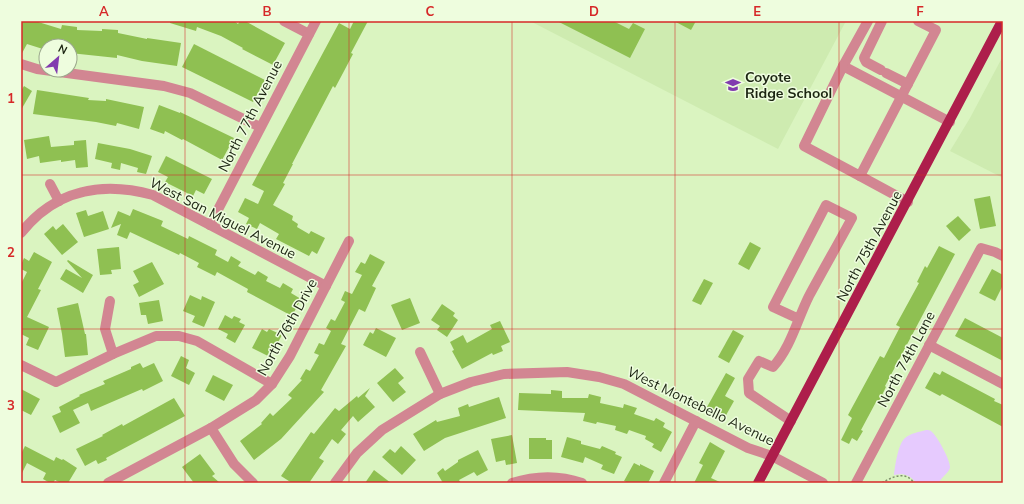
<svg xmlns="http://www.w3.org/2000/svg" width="1024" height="504" font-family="Mulish,sans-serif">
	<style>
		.built { fill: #ceebb0 }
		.green { fill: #e6cafe }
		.building { fill: #8fc052 }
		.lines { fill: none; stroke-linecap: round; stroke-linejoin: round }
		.path { stroke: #7e8f6b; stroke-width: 1.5; stroke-dasharray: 2 2; stroke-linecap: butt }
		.minor { stroke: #d28692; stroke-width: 10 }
		.major { stroke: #ad1e4b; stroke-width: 10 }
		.grid { fill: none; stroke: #d62828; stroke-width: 1; stroke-opacity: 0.55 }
		.labels { text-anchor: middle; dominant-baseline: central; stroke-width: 3; stroke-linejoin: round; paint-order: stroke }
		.poi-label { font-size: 14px; font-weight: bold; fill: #1c2512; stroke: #eefdde; text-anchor: start }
		.street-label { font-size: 14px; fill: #1c2512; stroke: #eefdde }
		.neatline { fill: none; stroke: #d62828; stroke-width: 1.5 }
		.grid-label { font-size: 13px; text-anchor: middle; font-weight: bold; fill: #d62828 }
	</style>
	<rect width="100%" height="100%" fill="#daf4c0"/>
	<g class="built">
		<path d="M530,21H846L778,149Z"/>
		<path d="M1003,56V178L950,151L970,118Z"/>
	</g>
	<path class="green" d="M926,430C928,430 930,430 932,432C937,436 951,461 950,468C948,474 941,477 939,483H916C910,475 904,473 894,475C895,466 898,444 905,438C911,433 919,432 926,430Z"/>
	<g class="building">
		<path d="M21,21H35L61,29L62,25L77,27V30L102,31V29L118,30V33L147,39V38L181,43L177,66L142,61L117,55V58L70,53V46H46V50L27,44L21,55Z"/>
		<path d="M170,21H234L238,24L240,21H245L285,43L273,65L242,49L243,48L221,36L197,27L196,31L170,23Z"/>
		<path d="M354,21H368L351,53L353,54L343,73L335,88L333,86L292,164H293L283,183L285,184L273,205L293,216L292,220L298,224L297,227L309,234L311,231L325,238L317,254L312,251L309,256L276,239L279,234L260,223L257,229L246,224L249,218L238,212L245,198L258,204L264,191L252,185L339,23L350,29Z"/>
		<path d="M557,21H613L629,29L633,23L645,29L630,58Z"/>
		<path d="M674,21H696L691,30Z"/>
		<path d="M194,44L265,80L253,102L182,67Z"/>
		<path d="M24,86L32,91L21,110V91Z"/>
		<path d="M37,90L89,98L88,100L106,101V99L144,107L139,129L117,123L116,126L96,122L33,114Z"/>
		<path d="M159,105L180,113V112L234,138L222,160L183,139L182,140L165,131L164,134L150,129Z"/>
		<path d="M49,136L51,147L74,145V141L86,140L88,167L76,168L75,160L61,162V160L40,163L39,156L27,159L24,140Z"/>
		<path d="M98,143L130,149L152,156L146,174L137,172L138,168L121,163L120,170L111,168L112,163L95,159Z"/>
		<path d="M166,156L212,179L204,194L196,190L193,196L165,182L168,177L158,172Z"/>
		<path d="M990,196L996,226L980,229L974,199Z"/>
		<path d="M133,209L163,221L161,226L188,239L189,236L217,250L215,255L228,262L231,256L241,262L238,266L255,275L258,271L268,277L266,281L280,288L283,283L293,289L291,293L301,299L292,316L247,292L248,289L217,272L215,276L197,267L199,263L180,253L179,255L130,232L127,239L117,235L121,224L111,228L118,211L130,216Z"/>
		<path d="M86,210L88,216L103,211L109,229L84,237L76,213Z"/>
		<path d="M958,216L971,230L959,241L946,226Z"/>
		<path d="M63,224L78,242L62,255L44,234L53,226L56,230Z"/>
		<path d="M750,242L761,248L749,270L738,264Z"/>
		<path d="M939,246L955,254L885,386L886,387L878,403L876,402L861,430L863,431L857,441L852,438L849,444L841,440L852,418L848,415L880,356L884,358L900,327L896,325L919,283L917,282L925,266L927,268Z"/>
		<path d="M119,247L121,269L111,270L112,274L100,275L97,249Z"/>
		<path d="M34,252L52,262L38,289L41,290L27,317L49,327L38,350L26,345L29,338L21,334V284L27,272L21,269V265L24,258L29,261Z"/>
		<path d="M370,254L385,262L372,286L376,288L365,312L359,309L341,344L346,346L321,390L324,392L281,439L254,460L240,441L262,424L261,423L270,413L273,416L292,398L288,395L302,380L300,379L306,369L310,371L319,355L314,353L319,343L324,345L331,331L326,328L331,319L335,321L345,302L341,300L345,291L352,294L362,275L355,272L361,262L365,264Z"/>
		<path d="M68,260L93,275L83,293L60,279L66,269L82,278L67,261Z"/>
		<path d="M152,262L164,284L139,297L133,285L139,282L133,271Z"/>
		<path d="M992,269L1003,275V285L995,301L979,293Z"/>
		<path d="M704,279L713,283L701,305L692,301Z"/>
		<path d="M190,295L201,300L202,296L215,302L204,327L192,322L195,316L183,311Z"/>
		<path d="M410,298L420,323L402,330L391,305Z"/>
		<path d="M159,300L163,321L148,324L146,315H141L139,303Z"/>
		<path d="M78,303L85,334H86L88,355L65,357L62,334L57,308Z"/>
		<path d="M442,304L455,313L453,316L458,320L447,337L437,330L440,326L431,320Z"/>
		<path d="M225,315L232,319L234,316L241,319L239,322L245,325L235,343L226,338L228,334L218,329Z"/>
		<path d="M965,318L1003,338V361L955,336Z"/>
		<path d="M500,321L510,342L501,346L503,351L493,355L492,353L462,369L452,351L454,350L450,342L463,335L467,343L492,329L490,325Z"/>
		<path d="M376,328L396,338L386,357L363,345L370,332L373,334Z"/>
		<path d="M262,329L267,332L269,329L282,335L270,357L252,348Z"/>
		<path d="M733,330L744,336L729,363L718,357Z"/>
		<path d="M181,356L189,360L186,368L195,373L189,385L171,376Z"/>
		<path d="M140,363L143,368L154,363L163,381L143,391L142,389L91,411L88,403L73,410L80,423L60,433L52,416L61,412L59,407L80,396L79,395L105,384L103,381L131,369V367Z"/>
		<path d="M395,368L404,378L398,383L406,392L393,402L377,383Z"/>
		<path d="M942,371L995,399L994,401L1003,405V427L942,394L940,396L925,388L934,372L940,375Z"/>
		<path d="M726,373L735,378L725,396L734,401L725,417L707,407Z"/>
		<path d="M213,375L233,385L224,401L205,391Z"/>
		<path d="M370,388L365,396L375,407L358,422L353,416L341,430L346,434L338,444L332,439L319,458L324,461L309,483H292L281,476L311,432L314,434L335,408L339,411L357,396L358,398Z"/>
		<path d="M21,389L40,399L31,415L21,410Z"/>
		<path d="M551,390L562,391V398H588L589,394L601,397L600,403L623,408L624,404L637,408L634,414L654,421L656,418L665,423L663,427L672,432L661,452L652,447L654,444L645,439L646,436L629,430L627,434L615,430L616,426L597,422L596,424L583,421L585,413L518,410L519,393L551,394Z"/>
		<path d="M499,397L506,418L445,438L424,451L413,434L436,420L437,422L460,416L458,408L468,404L469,407Z"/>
		<path d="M174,398L185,416L106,458L107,460L98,464L96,460L85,466L76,449L103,436L102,435L122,424L123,426Z"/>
		<path d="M512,435L517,463L506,465L505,460L496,462L491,439Z"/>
		<path d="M567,437L581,441V444L600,449L602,446L616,452L615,454L622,457L614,474L601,469L603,465L585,457L583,463L561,457Z"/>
		<path d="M529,438H546V440H552V459H529Z"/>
		<path d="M710,442L725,451L711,478L722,483H694L703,465L699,463Z"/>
		<path d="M25,446L54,461L56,457L62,460L63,459L77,468L68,483H61L55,480L53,483H50L43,479L46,473L27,463L21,475V454Z"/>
		<path d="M401,446L416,460L402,475L382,457L390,449L395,453Z"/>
		<path d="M478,450L488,470L477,476L474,472L459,480L461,483H443L437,473L443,468L445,471L458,462V460Z"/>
		<path d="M200,454L215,474L212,476L220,483H194L182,467Z"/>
		<path d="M634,463L640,466V464L654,471L648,483H629L624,481Z"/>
		<path d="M374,470L391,483H365Z"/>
	</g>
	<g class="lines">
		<path class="path" d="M882,483C893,476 906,471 914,483"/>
		<g class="minor">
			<path d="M284,21L309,34"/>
			<path d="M868,21L843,66L950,122"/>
			<path d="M21,64L37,69L164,86L190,93L260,127"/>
			<path d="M843,66L804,146L860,176L936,30L918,21"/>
			<path d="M881,70L866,62L864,58L882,21"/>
			<path d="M886,73L908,84"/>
			<path d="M860,176L908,202"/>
			<path d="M50,184L59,201"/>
			<path d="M210,225L316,21"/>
			<path d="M21,233C55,190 102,181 153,195L326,286"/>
			<path d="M110,301L105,329L113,354"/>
			<path d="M929,345L1003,384"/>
			<path d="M420,352L440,394"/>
			<path d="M21,365L56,382L113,354L156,336H179L197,341L272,384"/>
			<path d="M791,421L749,393L748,379L759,361L773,367C791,347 797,320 809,296C823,270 838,244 852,218L826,205L773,307L799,319"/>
			<path d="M211,428L234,464L253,483"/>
			<path d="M108,483L211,428L256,400L272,384L290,356L349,241"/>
			<path d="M335,483L357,453L382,430L440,394L471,382L504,374L567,372L599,377L624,384L748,448L772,456L823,483"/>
			<path d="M512,483C534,476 559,475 582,483"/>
			<path d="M664,483L696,421"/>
			<path d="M856,483L981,248L995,252L1003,256"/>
		</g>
		<path class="major" d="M758,483L1002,21"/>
	</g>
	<path class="grid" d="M185,21V483M349,21V483M512,21V483M675,21V483M839,21V483M21,175H1003M21,329H1003"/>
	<defs>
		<g id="school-bare" transform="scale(1.2)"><path d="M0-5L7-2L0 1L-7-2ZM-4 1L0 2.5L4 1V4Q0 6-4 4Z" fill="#823caf" stroke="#eefdde" stroke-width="2.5" paint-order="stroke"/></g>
	</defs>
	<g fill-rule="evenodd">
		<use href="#school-bare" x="733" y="85"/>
	</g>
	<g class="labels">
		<g class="poi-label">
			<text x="745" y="77">Coyote<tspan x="745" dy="16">Ridge School</tspan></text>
		</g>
		<g class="street-label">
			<text transform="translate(250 116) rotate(-63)">North 77th Avenue</text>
			<text transform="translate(223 218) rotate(27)">West San Miguel Avenue</text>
			<text transform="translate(869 246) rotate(-62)">North 75th Avenue</text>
			<text transform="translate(287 327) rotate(-61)">North 76th Drive</text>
			<text transform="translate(906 359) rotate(-62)">North 74th Lane</text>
			<text transform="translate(701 406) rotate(26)">West Montebello Avenue</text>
		</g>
	</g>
	<rect width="1024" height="504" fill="none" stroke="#eefdde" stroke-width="44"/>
	<g transform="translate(58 58) rotate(28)"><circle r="19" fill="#eefdde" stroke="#9aa78c"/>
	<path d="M0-3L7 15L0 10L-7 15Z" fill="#823caf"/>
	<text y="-6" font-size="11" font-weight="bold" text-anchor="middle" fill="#1c2512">N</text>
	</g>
	<rect x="22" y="22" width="980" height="460" class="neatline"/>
	<g class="grid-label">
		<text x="104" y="16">A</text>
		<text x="267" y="16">B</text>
		<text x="430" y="16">C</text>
		<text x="594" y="16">D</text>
		<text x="757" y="16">E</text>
		<text x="920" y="16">F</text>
		<text x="11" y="103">1</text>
		<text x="11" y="257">2</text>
		<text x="11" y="410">3</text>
	</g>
</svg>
